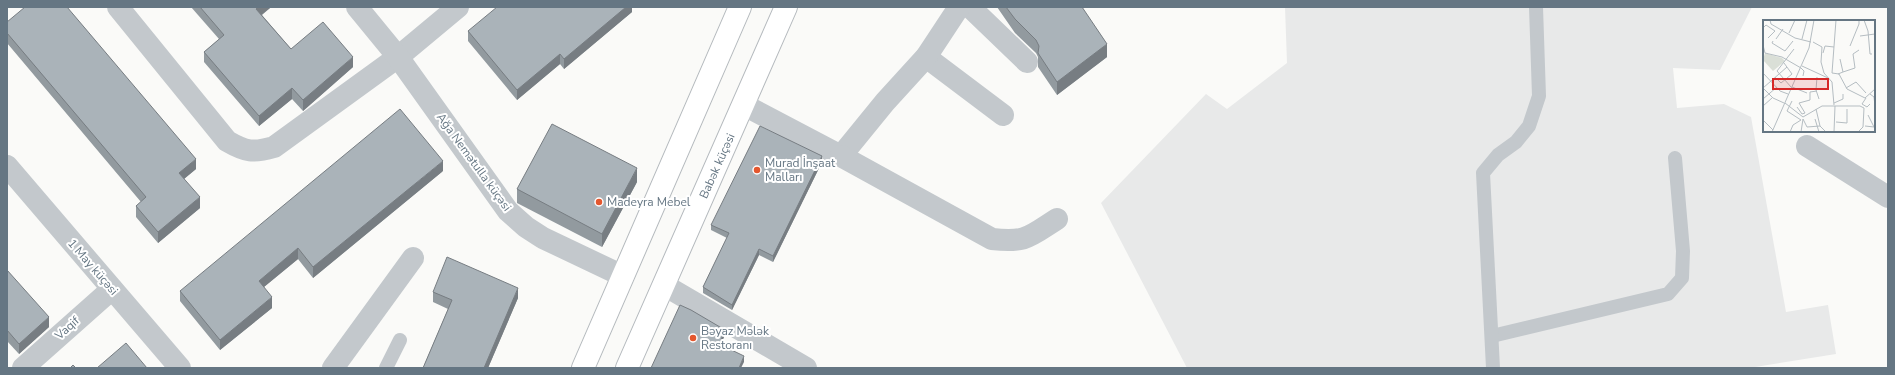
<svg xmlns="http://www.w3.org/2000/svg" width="1895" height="375" font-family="'Nunito Sans',sans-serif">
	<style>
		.built { fill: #e8e9e9 }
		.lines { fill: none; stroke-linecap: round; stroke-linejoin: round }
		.primary-casing { stroke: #b5babe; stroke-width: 24 }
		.service { stroke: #c3c8cc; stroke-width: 14 }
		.minor { stroke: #c3c8cc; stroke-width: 22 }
		.primary { stroke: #fff; stroke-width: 22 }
		.wall { fill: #929a9f }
		.shaded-wall { fill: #777d82 }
		.building { fill: #aab3b9; stroke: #777d82 }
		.poi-dot { fill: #e4572e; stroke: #fff; stroke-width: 1.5 }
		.labels { text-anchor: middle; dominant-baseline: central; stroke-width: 4; stroke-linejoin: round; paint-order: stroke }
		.street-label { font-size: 12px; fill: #657683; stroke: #fff }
		.poi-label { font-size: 12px; fill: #657683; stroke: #fff; text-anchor: start }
		.inset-road { fill: none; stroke: #b5bdc2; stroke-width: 1 }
		.view { fill: #d62828; fill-opacity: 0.15; stroke: #d62828; stroke-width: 2 }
		.inset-edge { fill: none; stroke: #657683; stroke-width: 2 }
	</style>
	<rect width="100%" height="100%" fill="#fafaf8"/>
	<path class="built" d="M1285,7H1752L1720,70L1673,68L1677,108L1724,104L1751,117L1786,312L1828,305L1836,354L1749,368H1187L1101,203L1206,94L1227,109L1287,63Z"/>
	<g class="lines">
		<g class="primary-casing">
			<g id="primary">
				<path d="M583,368L740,7"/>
				<path d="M627,368L786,7"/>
			</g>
		</g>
		<g class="service">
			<path d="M1492,336L1668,294L1682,278L1683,251L1675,158"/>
			<path d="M386,368L400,340"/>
			<path d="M1493,368L1483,173L1498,155L1516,142L1529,126L1539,96L1536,7"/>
		</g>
		<g class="minor">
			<path d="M118,7L227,141C246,152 253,153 274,147L398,57L458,7"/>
			<path d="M357,7L398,57L508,211L526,227L543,238L623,276"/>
			<path d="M970,7L1027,62"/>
			<path d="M926,57L1003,115"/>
			<path d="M744,105L841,156L885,102L926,57L959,7"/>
			<path d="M1807,146L1888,197"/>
			<path d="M841,156L992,239C1026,243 1029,237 1057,219"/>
			<path d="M7,166L180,368"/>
			<path d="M664,285L806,368"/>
			<path d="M23,368L112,289"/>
			<path d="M333,368L413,258"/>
		</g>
		<use href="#primary" class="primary"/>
	</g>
	<g class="wall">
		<path d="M191,7H270V8L262,15L291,49L353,67L303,111L292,99L259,126L204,62V52L219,39Z"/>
		<path d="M632,7V12L564,69L560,64L517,100L468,41V31Z"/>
		<path d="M997,7H1082L1107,57L1057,95L1038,67V57L1036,53L1015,33Z"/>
		<path d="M7,22L196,169L184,179L200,208L158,243L136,217V206L141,202L7,43Z"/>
		<path d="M822,162L773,262L759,255L732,310L703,293V287L727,238L711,230V225Z"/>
		<path d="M443,171L313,278L298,259L264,287L272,308L220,350L180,301V291Z"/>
		<path d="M637,182L602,247L517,203V189Z"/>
		<path d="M7,270L49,327L19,354L7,341Z"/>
		<path d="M433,292L518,298L488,368H423L448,309L433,302Z"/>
	</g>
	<g class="shaded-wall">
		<path d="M258,7H270V8L256,19V9Z"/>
		<path d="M626,7H632V12L564,69V59Z"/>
		<path d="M1107,44V57L1057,95V82Z"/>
		<path d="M560,54V64L517,100V90Z"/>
		<path d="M353,57V67L303,111V100Z"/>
		<path d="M292,88V99L259,126V116Z"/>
		<path d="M822,156V162L773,262V256Z"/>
		<path d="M196,159V169L179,183V173Z"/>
		<path d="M443,161V171L313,278V267Z"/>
		<path d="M637,168V182L602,247V234Z"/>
		<path d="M200,197V208L158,243V232Z"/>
		<path d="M298,248V259L259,291V281Z"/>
		<path d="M759,249V255L732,310V305Z"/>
		<path d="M518,288V298L488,368H484Z"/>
		<path d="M272,297V308L220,350V340Z"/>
		<path d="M49,317V327L19,354V344Z"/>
		<path d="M725,330V335L719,349V344Z"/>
		<path d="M744,356V362L741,368H739Z"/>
	</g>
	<g class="building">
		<path d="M25,7H67L196,159L179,173L200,197L158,232L136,206L146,197L7,33V22Z"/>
		<path d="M200,7H258L256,9L291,49L323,22L353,57L303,100L292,88L259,116L204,52L224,35Z"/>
		<path d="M497,7H626L564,59L560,54L517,90L468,31Z"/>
		<path d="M1006,7H1082L1107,44L1057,82L1038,53L1039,46L1036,40L1015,19Z"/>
		<path d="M400,109L443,161L313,267L298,248L259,281L272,297L220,340L180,291Z"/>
		<path d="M552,124L637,168L602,234L517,189Z"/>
		<path d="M760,126L822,156L773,256L759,249L732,305L703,287L729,233L711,225Z"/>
		<path d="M447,257L518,288L484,368H423L452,300L433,292Z"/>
		<path d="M7,270L49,317L19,344L7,330Z"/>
		<path d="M680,305L691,310L725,330L719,344L744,356L739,368H651Z"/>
		<path d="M126,343L147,368H97Z"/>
		<path d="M73,365L76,368H70Z"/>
	</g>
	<g class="poi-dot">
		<circle cx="757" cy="170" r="4"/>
		<circle cx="599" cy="202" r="4"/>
		<circle cx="693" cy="338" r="4"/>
	</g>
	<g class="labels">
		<g class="street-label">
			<text transform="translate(474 162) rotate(54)">Ağa Nemətulla küçəsi</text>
			<text transform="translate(717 166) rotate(-66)">Babək küçəsi</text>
			<text transform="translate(93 267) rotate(49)">1 May küçəsi</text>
			<text transform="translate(67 328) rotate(-42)">Vaqif</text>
		</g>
		<g class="poi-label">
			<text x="765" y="163">Murad İnşaat<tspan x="765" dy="14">Malları</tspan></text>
			<text x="607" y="202">Madeyra Mebel</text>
			<text x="701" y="331">Bəyaz Mələk<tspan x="701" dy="14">Restoranı</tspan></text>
		</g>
	</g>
	<g transform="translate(1763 20)">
		<rect width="112" height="112" fill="#fafaf8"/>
		<path d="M2,33L19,38L22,41L10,51L0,40Z" fill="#dadfd7"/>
		<path class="inset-road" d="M7,0L8,4L32,18L48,22M73,0L69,53L76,54L84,69L102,78L112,69M101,0L105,11L107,34H109M0,8L3,5L12,11L5,18M26,13L32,0M97,16L112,14M13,19L20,9M39,19L44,0M10,21L9,23L22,31L30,21M50,22L59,27L58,42L61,53L69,62L71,85M0,25L2,33L19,37L38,48L41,51L40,56M87,26L96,4V0M60,33L62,26L71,27M39,46L65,58M80,52L92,48L90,34L96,30M0,53L17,71L25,74M75,54L80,52L77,39M12,57L18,63L29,54L21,43M54,57L53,70L56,79M28,67L14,51L31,29M29,67L44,73M0,68L24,47M0,68L10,78L21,83M83,68L93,62L103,73M107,74L111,77L112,86M103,78L99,84L104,87L107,84M0,79L14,67M29,81L24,91L38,100M22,83L40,97L59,86H97L101,88L100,107L95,112M71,83L80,79V74M0,86L9,78M34,87L39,94L42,93L36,83L47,80V72L54,71M53,89L57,106M52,99L56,112M0,100L10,110M73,102L84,103V89M102,106L111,107L105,95M9,112L46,28L51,0M27,112L30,105L38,100M38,112L40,99L44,107L57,106L63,112M71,112L72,86"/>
		<path class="view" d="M10,59H65V69H10Z"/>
		<rect width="112" height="112" class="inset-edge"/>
	</g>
	<rect width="1895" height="375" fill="none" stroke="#657683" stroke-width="16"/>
</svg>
